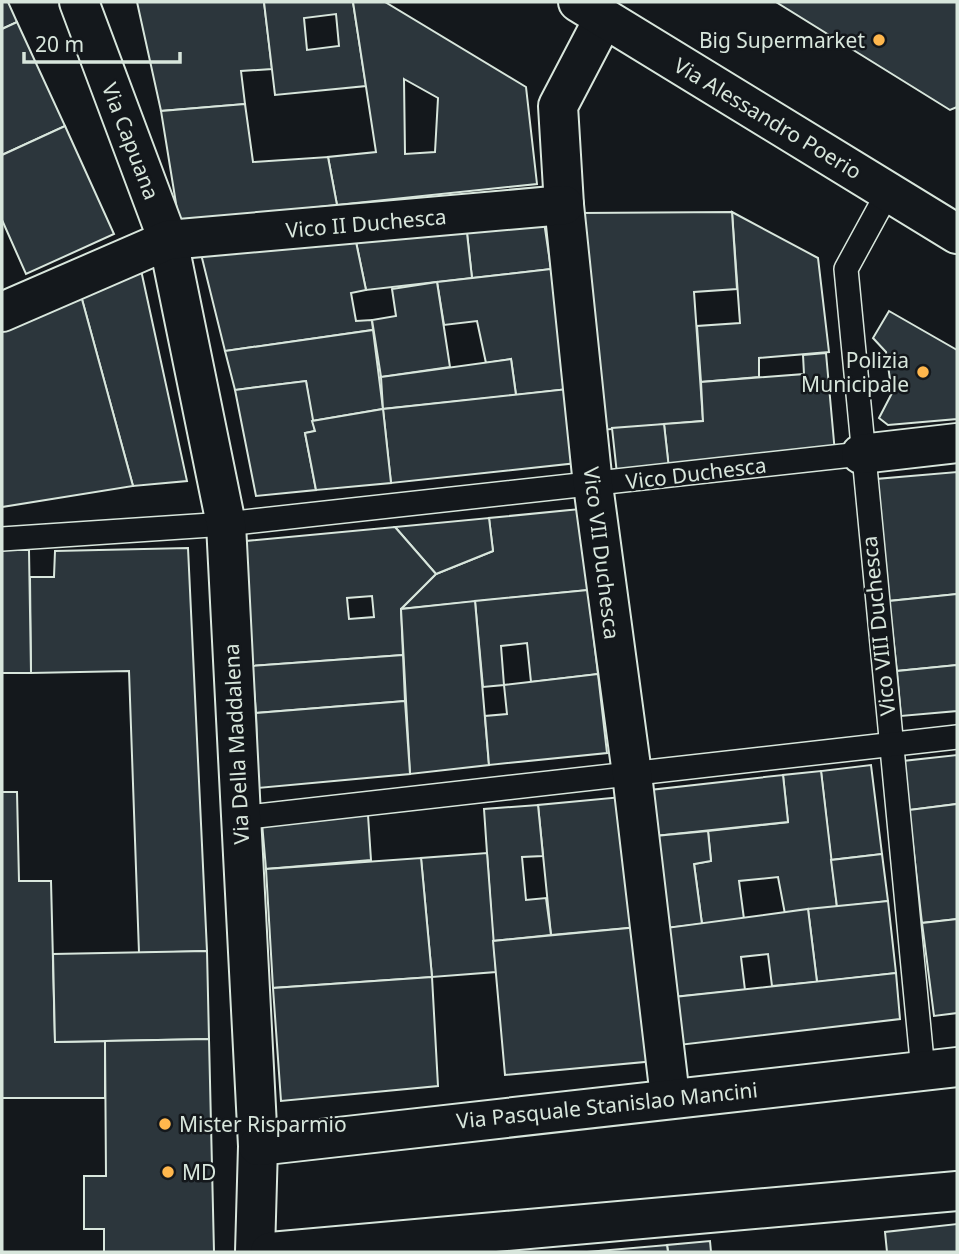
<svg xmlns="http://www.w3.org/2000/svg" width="959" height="1254" font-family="'Noto Sans',sans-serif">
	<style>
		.building { fill: #2c363c; stroke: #d8e6dc; stroke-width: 2; fill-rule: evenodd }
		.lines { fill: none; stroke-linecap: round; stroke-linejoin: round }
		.lane-casing { stroke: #d8e6dc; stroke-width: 26 }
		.street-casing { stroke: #d8e6dc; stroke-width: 42 }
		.secondary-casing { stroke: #d8e6dc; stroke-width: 42 }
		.lane { stroke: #14181c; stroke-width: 23 }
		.street { stroke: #14181c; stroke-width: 38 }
		.secondary { stroke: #14181c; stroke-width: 38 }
		.poi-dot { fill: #ffb74d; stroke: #14181c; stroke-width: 2.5 }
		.labels { text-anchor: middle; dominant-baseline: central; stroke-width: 5; stroke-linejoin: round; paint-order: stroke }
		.poi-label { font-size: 21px; fill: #d8e6dc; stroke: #14181c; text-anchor: end }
		.street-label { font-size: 21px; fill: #d8e6dc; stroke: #14181c }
	</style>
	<rect width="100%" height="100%" fill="#14181c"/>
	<g class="building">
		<path d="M2,2H8L17,22L2,29Z"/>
		<path d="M137,2H264L272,69L241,71L245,104L161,111Z"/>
		<path d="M264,2H353L366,86L275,95ZM336,14L339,46L307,50L304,18Z"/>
		<path d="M353,2H385L526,87L537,184L337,205L328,157L376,152ZM404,79L438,98L435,152L405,154Z"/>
		<path d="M776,2H957V107L950,110Z"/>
		<path d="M17,22L65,126L2,155V29Z"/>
		<path d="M245,104L253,162L328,157L337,205L179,222L161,111Z"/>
		<path d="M65,126L114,234L26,274L2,220V155Z"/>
		<path d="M732,212L818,258L829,352L759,358V377L701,382L697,326L740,323Z"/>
		<path d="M732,212L737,289L694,292L703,421L601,430L580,213Z"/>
		<path d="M543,215L551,269L472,278L466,224Z"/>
		<path d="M466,224L472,278L366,290L355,237Z"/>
		<path d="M355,237L366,290L351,293L356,321L372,320L373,330L225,351L201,254Z"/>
		<path d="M551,269L568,389L516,395L511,359L486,363L477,321L444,325L437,282Z"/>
		<path d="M141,270L187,481L133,486L80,292Z"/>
		<path d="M437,282L450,367L381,377L372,320L396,316L392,289Z"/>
		<path d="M80,292L133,486L2,507V328Z"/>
		<path d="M889,311L957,350V419L888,425L879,418L892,393L886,352L873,338Z"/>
		<path d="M373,330L383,409L312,421L306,381L235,390L225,351Z"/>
		<path d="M826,353L835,453L669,469L664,424L703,421L701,382L804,374L803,355Z"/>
		<path d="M511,359L516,395L383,409L381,377Z"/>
		<path d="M306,381L315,431L305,433L316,490L256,496L235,390Z"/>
		<path d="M568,389L577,463L391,483L383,409Z"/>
		<path d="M383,409L391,483L316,490L305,433L315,431L312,421Z"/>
		<path d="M664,424L669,469L617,474L612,428Z"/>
		<path d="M957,472V594L889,601L876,479Z"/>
		<path d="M580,509L588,590L401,609L436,574L493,551L489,518Z"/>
		<path d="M489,518L493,551L436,574L395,527Z"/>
		<path d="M395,527L436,574L401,609L403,655L252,666L246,541ZM372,596L374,617L349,619L347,598Z"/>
		<path d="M188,548L207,951L139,953L129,671L31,673L30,577H54L55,551Z"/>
		<path d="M2,550H29L31,673H2Z"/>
		<path d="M588,590L598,674L531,682L527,643L501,646L504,685L483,687L475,601Z"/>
		<path d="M957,594V665L897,671L889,601Z"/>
		<path d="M475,601L489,765L410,774L401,609Z"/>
		<path d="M403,655L405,701L256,713L252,666Z"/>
		<path d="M957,665V711L901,716L897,671Z"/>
		<path d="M598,674L607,753L489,765L485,716L507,714L504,685Z"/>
		<path d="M405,701L410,774L258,788L256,713Z"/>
		<path d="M957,755V804L909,810L903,761Z"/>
		<path d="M871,765L882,854L831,860L821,771Z"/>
		<path d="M821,771L837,907L785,914L778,877L739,881L744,919L702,924L694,864L711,861L708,831L788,822L783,775Z"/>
		<path d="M783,775L788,822L655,836L650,790Z"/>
		<path d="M2,792H17L19,881H51L55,1042L105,1041V1098H2Z"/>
		<path d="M622,797L639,927L551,935L538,805Z"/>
		<path d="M957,804V919L922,923L909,810Z"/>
		<path d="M538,805L543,856L522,857L526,900L546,898L551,935L493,941L484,809Z"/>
		<path d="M368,815L371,860L266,869L262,823Z"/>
		<path d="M708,831L711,861L694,864L702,924L666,928L655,836Z"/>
		<path d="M487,853L496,972L432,977L421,858Z"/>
		<path d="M882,854L888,901L837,907L831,860Z"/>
		<path d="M421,858L432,977L273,988L266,869Z"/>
		<path d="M888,901L896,973L817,982L808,909Z"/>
		<path d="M808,909L817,982L772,986L768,954L741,957L745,990L674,997L666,928Z"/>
		<path d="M957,919V1013L934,1016L922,923Z"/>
		<path d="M639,927L655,1061L505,1075L493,941Z"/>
		<path d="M207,951L209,1039L55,1042L53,954Z"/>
		<path d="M896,973L900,1019L679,1045L674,997Z"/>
		<path d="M432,977L438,1086L281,1101L273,988Z"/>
		<path d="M209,1039L214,1252H104V1229H84V1176H106L105,1041Z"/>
		<path d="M957,1224V1252H887L885,1232Z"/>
		<path d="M710,1241L711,1252H668L667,1245Z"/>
		<path d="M667,1245L668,1252H587Z"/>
	</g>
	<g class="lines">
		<g class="lane-casing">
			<g id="lane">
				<path d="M888,192L846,269L923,1071"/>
				<path d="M2,539L226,524L861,454"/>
				<path d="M239,818L957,737"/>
			</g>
		</g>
		<g class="street-casing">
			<g id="street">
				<path d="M79,2L168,240L226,524L258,1146L255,1252"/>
				<path d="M604,18L558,106L564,205L593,485L632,774L670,1097"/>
				<path d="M2,312L168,240L564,205"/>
				<path d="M861,454L957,443"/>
				<path d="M258,1146L957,1067"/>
				<path d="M270,1252L957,1191"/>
			</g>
		</g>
		<g class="secondary-casing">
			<path id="secondary" d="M578,2L957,234"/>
		</g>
		<use href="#lane" class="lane"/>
		<use href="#street" class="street"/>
		<use href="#secondary" class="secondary"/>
	</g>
	<g class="poi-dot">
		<circle cx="879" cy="40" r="7"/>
		<circle cx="923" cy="372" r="7"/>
		<circle cx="165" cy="1124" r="7"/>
		<circle cx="168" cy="1172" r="7"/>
	</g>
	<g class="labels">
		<g class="poi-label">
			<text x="865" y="40">Big Supermarket</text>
			<text x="909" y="360">Polizia<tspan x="909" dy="24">Municipale</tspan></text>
			<text x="179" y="1124" text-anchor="start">Mister Risparmio</text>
			<text x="182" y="1172" text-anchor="start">MD</text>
		</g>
		<g class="street-label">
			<text transform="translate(768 118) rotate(31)">Via Alessandro Poerio</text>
			<text transform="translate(131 141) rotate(69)">Via Capuana</text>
			<text transform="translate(366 223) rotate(-5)">Vico II Duchesca</text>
			<text transform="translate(696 473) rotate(-7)">Vico Duchesca</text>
			<text transform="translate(602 553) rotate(83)">Vico VII Duchesca</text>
			<text transform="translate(878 626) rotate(-96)">Vico VIII Duchesca</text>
			<text transform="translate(236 744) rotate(-93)">Via Della Maddalena</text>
			<text transform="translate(607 1105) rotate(-6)">Via Pasquale Stanislao Mancini</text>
		</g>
	</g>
	<rect width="959" height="1254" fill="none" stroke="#d8e6dc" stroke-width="7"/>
	<path d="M24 52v10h156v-10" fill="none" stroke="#d8e6dc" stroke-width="3.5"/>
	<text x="35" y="52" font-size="21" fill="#d8e6dc" stroke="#14181c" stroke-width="5" paint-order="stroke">20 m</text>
</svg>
